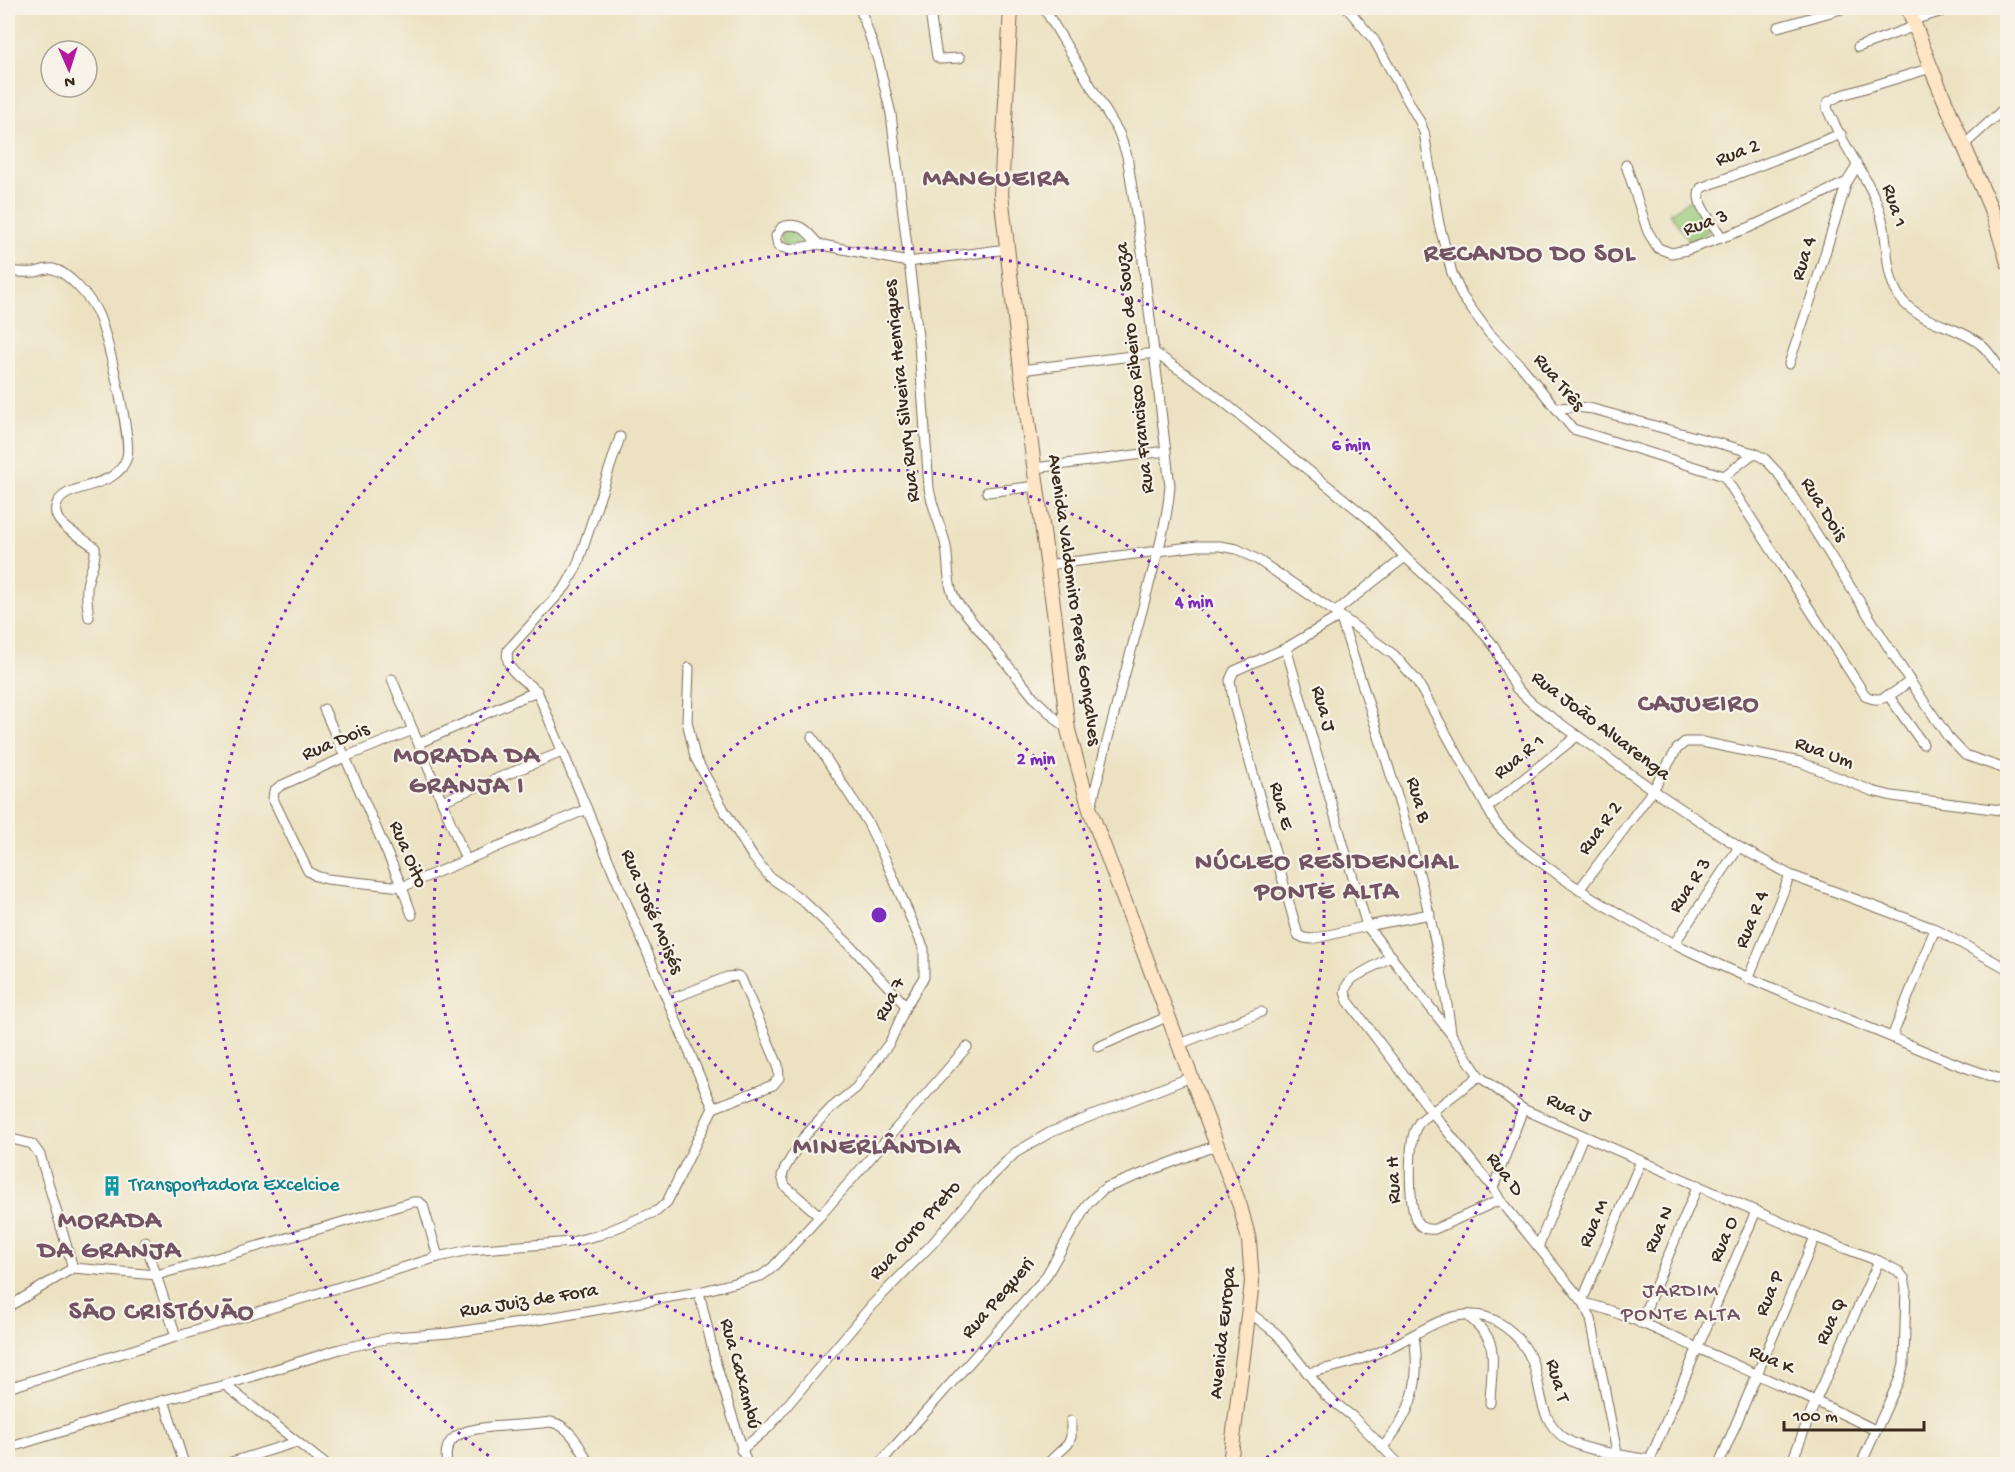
<svg xmlns="http://www.w3.org/2000/svg" width="2015" height="1472" font-family="'Gochi Hand',sans-serif">
	<style>
		.grass { fill: url(#grass-dots); stroke: #6a7a4c; stroke-width: 1.5 }
		.garden { fill: #9acb7a; stroke: #6a7a4c; stroke-width: 1.5 }
		.lines { fill: none; stroke-linecap: round; stroke-linejoin: round }
		.street-casing { stroke: #796a57; stroke-width: 11 }
		.secondary-casing { stroke: #796a57; stroke-width: 16 }
		.street { stroke: #fff; stroke-width: 9 }
		.secondary { stroke: #fde5c5; stroke-width: 14 }
		.ring { fill: none; stroke: #7b2cbf; stroke-width: 3; stroke-dasharray: 3 6 }
		.labels { text-anchor: middle; dominant-baseline: central; stroke-width: 4.5; stroke-linejoin: round; paint-order: stroke }
		.street-label { font-size: 20px; fill: #3b2a1e; stroke: #f7f3e8 }
		.culture-label { font-size: 20px; fill: #0d838f; stroke: #f7f3e8; text-anchor: start }
		.neighbourhood-label { font-size: 21px; letter-spacing: 1.5px; fill: #725464; stroke: #f7f3e8 }
		.district-label { font-size: 26px; font-weight: bold; letter-spacing: 1.5px; fill: #725464; stroke: #f7f3e8 }
		.centre { fill: #7b2cbf; stroke: #f7f3e8; stroke-width: 3 }
		.ring-label { font-size: 18px; text-anchor: middle; font-weight: bold; fill: #7b2cbf; stroke: #f7f3e8; stroke-width: 4.5; stroke-linejoin: round; paint-order: stroke }
	</style>
	<defs>
		<pattern id="grass-dots" width="8" height="8" patternUnits="userSpaceOnUse" patternTransform="scale(1.5)"><rect width="8" height="8" fill="#9acb7a"/><path d="M2 2h.1M6 6h.1" fill="none" stroke="#86ae69" stroke-width="1.8" stroke-linecap="round"/></pattern>
	</defs>
	<rect width="100%" height="100%" fill="#f7f3e8"/>
	<filter id="ink" filterUnits="userSpaceOnUse"><feTurbulence type="fractalNoise" baseFrequency=".0167" numOctaves="2"/><feDisplacementMap in="SourceGraphic" scale="12" xChannelSelector="R" yChannelSelector="G"/><feConvolveMatrix kernelMatrix="1 2 1 2 8 2 1 2 1" color-interpolation-filters="sRGB"/></filter>
	<filter id="wash" filterUnits="userSpaceOnUse"><feTurbulence type="fractalNoise" baseFrequency=".008" numOctaves="4" result="noise"/><feDisplacementMap in="SourceGraphic" scale="24" xChannelSelector="R" yChannelSelector="G"/><feGaussianBlur stdDeviation="1.35" result="paint"/><feColorMatrix in="noise" values="0 0 0 0 0 0 0 0 0 0 0 0 0 0 0 0 0 1.4 0 .05"/><feComposite in="paint" operator="in"/></filter>
	<g filter="url(#wash)">
		<rect width="100%" height="100%" fill="#ece2c2"/>
		<path class="grass" d="M796,228L814,243L796,247L782,243L781,236L784,231Z"/>
		<path class="garden" d="M1690,200L1709,230L1690,243L1670,213Z"/>
	</g>
	<g filter="url(#ink)">
		<g class="lines">
			<g class="street-casing">
				<g id="street">
					<path d="M860,8L878,60L891,114L919,345L929,488C932,507 940,524 945,542C950,562 945,588 959,605L1036,700L1068,730"/>
					<path d="M937,8L931,19L937,57L940,59L960,58"/>
					<path d="M1044,8L1119,133L1127,156L1142,252L1170,486C1167,527 1153,568 1143,607C1125,674 1106,740 1091,808"/>
					<path d="M1347,8L1374,40L1420,122L1424,132L1439,224L1452,273L1462,296L1489,333L1522,367L1573,429L1724,476L1865,695C1880,707 1897,690 1910,681"/>
					<path d="M1913,20L1953,8"/>
					<path d="M1778,27L1845,8"/>
					<path d="M1858,47L1915,26"/>
					<path d="M1931,68L1839,96L1828,102L1827,108C1843,149 1876,184 1884,228C1888,251 1886,279 1901,299C1920,324 1957,325 1980,344C1992,353 1999,369 2008,381"/>
					<path d="M1964,145L2008,105"/>
					<path d="M1626,165L1648,232L1658,248L1671,253L1687,250L1748,228L1847,182"/>
					<path d="M1722,238C1715,225 1692,202 1701,188L1841,134"/>
					<path d="M818,244C808,232 800,221 782,227L776,236L778,246L791,250L818,244L908,262L1007,249"/>
					<path d="M8,271C17,272 26,273 35,272C40,271 48,268 53,269C68,272 89,297 96,310C106,327 132,439 127,457C117,492 61,481 56,507C52,526 83,536 95,548C96,560 92,566 89,577C85,589 87,604 89,617"/>
					<path d="M1789,364L1816,283L1847,182L1857,166"/>
					<path d="M1021,370L1155,353L1205,387L1370,520L1405,557L1472,619L1494,646L1516,688L1533,704L1653,790L1739,847L1790,875L1935,929L2008,969"/>
					<path d="M1556,408L1577,407L1593,409L1754,453L1765,459L1778,473L1910,681L1948,737L1965,755L2008,770"/>
					<path d="M1035,468L1166,451"/>
					<path d="M1724,476L1754,453"/>
					<path d="M987,492L1037,486"/>
					<path d="M1047,565L1198,546H1220L1237,549L1258,560L1335,612L1394,655L1417,681L1495,822C1512,843 1536,858 1557,874C1649,940 1755,981 1859,1024C1908,1043 1956,1067 2008,1081"/>
					<path d="M1335,612L1405,557"/>
					<path d="M1286,648L1367,926L1451,1034L1479,1076L1523,1109L1815,1237L1879,1261L1898,1271L1904,1278L1906,1287L1904,1364L1899,1380L1861,1464"/>
					<path d="M689,668L687,721L695,757L724,810L753,857L770,877L801,899L851,946L906,1006"/>
					<path d="M392,679L466,860"/>
					<path d="M1888,695L1923,744"/>
					<path d="M324,709L402,887L412,915"/>
					<path d="M413,730L345,757L280,786L274,791L273,799L308,871L316,876L327,879L402,887L587,809"/>
					<path d="M812,737L868,823L886,861L924,949V977L906,1006L890,1042L856,1088L831,1108L803,1138L785,1168L782,1176L785,1186L820,1216"/>
					<path d="M419,743L537,691"/>
					<path d="M442,801L562,752"/>
					<path d="M1487,808L1577,736"/>
					<path d="M1579,890L1653,790L1677,749L1685,742H1702L1800,762L1872,791L1892,796L2008,811"/>
					<path d="M1430,914L1367,926L1312,939L1304,938L1298,935L1234,705L1230,680L1234,671L1286,648L1340,616C1384,752 1432,889 1451,1032"/>
					<path d="M1674,944L1739,847"/>
					<path d="M1392,956L1353,978L1347,985L1345,992L1348,1001L1432,1112L1493,1188L1500,1200L1584,1303L1591,1319L1617,1453"/>
					<path d="M1748,979L1790,875"/>
					<path d="M669,1000L727,977L738,976L741,978L778,1065L779,1078L773,1085L713,1108"/>
					<path d="M1892,1037L1935,929"/>
					<path d="M1180,1044L1261,1012"/>
					<path d="M1098,1047L1169,1016"/>
					<path d="M1479,1076L1420,1121C1418,1125 1415,1129 1414,1133C1409,1151 1408,1209 1418,1223C1422,1229 1428,1230 1435,1229L1500,1200"/>
					<path d="M8,1138L32,1144L40,1155L73,1268"/>
					<path d="M1493,1188L1523,1109"/>
					<path d="M145,1241L176,1336"/>
					<path d="M1538,1247L1583,1136"/>
					<path d="M699,1292L716,1364L747,1464"/>
					<path d="M1582,1301L1641,1161"/>
					<path d="M1584,1303C1622,1312 1659,1331 1695,1347C1756,1374 1816,1400 1875,1430"/>
					<path d="M8,1307L73,1268L157,1275L413,1202H419L423,1205L438,1257"/>
					<path d="M1249,1312L1277,1334L1325,1395L1353,1417L1399,1464"/>
					<path d="M1467,1315C1474,1322 1485,1330 1489,1340C1496,1355 1490,1386 1490,1403"/>
					<path d="M1640,1323L1698,1185"/>
					<path d="M1308,1373C1335,1367 1361,1361 1386,1349C1410,1339 1439,1316 1465,1315C1480,1314 1493,1318 1504,1326C1517,1335 1526,1346 1532,1361C1543,1389 1537,1419 1566,1439C1586,1452 1626,1455 1650,1460"/>
					<path d="M225,1385L325,1464"/>
					<path d="M8,1388L438,1257L469,1250L571,1242L599,1235L657,1211L667,1202L713,1108L537,691C524,680 503,670 508,650L566,586L577,566L620,437"/>
					<path d="M164,1400L184,1464"/>
					<path d="M1383,1447C1413,1411 1421,1382 1414,1336"/>
					<path d="M8,1448L164,1400L225,1385L340,1349L394,1337L449,1333L520,1323L699,1292L761,1276L772,1268L820,1216L967,1047"/>
					<path d="M741,1450L768,1428L872,1305L932,1244L980,1188L1015,1153L1051,1132L1191,1077"/>
					<path d="M225,1464L297,1442"/>
					<path d="M447,1464C440,1429 478,1428 503,1426C519,1425 535,1424 551,1422C571,1426 580,1447 589,1464"/>
					<path d="M879,1464L1045,1278L1088,1203L1105,1188L1217,1145"/>
					<path d="M1047,1464L1068,1444L1071,1437V1421"/>
					<path d="M1648,1464L1756,1211"/>
					<path d="M1719,1464L1815,1237"/>
					<path d="M1791,1464L1816,1400L1879,1261"/>
				</g>
			</g>
			<g class="secondary-casing">
				<g id="secondary">
					<path d="M1011,8L1001,194L1021,370L1056,627L1068,730L1090,810L1240,1206L1249,1240L1252,1282L1230,1464"/>
					<path d="M1908,8L1931,68L1993,214L2008,263"/>
				</g>
			</g>
			<use href="#street" class="street"/>
			<use href="#secondary" class="secondary"/>
		</g>
	</g>
	<g class="ring">
		<circle cx="879" cy="915" r="222"/>
		<circle cx="879" cy="915" r="445"/>
		<path d="M496 1461A667 667 0 1 1 1262 1461"/>
	</g>
	<defs>
		<g id="building-bare" transform="scale(1.62)"><path d="M-4-6H4V6H1V3H-1V6H-4ZM-2.5-4.3h1.7v1.8h-1.7ZM.8-4.3h1.7v1.8H.8ZM-2.5-1h1.7V.8h-1.7ZM.8-1h1.7V.8H.8Z" fill="#0f9aa8" stroke="#f7f3e8" stroke-width="2.5" paint-order="stroke"/></g>
	</defs>
	<g fill-rule="evenodd">
		<use href="#building-bare" x="112" y="1186"/>
	</g>
	<g class="labels">
		<g class="street-label">
			<text transform="translate(1738 154) rotate(-21)">Rua 2</text>
			<text transform="translate(1893 206) rotate(72)">Rua 1</text>
			<text transform="translate(1706 224) rotate(-20)">Rua 3</text>
			<text transform="translate(1805 259) rotate(-73)">Rua 4</text>
			<text transform="translate(1136 368) rotate(-96)">Rua Francisco Ribeiro de Souza</text>
			<text transform="translate(1558 383) rotate(50)">Rua Três</text>
			<text transform="translate(903 391) rotate(-96)">Rua Rury Silveira Henriques</text>
			<text transform="translate(1823 510) rotate(58)">Rua Dois</text>
			<text transform="translate(1073 600) rotate(82)">Avenida Valdomiro Peres Gonçalves</text>
			<text transform="translate(1322 709) rotate(74)">Rua J</text>
			<text transform="translate(1600 727) rotate(37)">Rua João Alvarenga</text>
			<text transform="translate(336 743) rotate(-23)">Rua Dois</text>
			<text transform="translate(1824 754) rotate(20)">Rua Um</text>
			<text transform="translate(1520 758) rotate(-39)">Rua R 1</text>
			<text transform="translate(1417 800) rotate(74)">Rua B</text>
			<text transform="translate(1280 806) rotate(75)">Rua E</text>
			<text transform="translate(1601 829) rotate(-54)">Rua R 2</text>
			<text transform="translate(407 855) rotate(67)">Rua Oito</text>
			<text transform="translate(1691 886) rotate(-57)">Rua R 3</text>
			<text transform="translate(651 912) rotate(67)">Rua José Moisés</text>
			<text transform="translate(1753 920) rotate(-68)">Rua R 4</text>
			<text transform="translate(891 1000) rotate(-63)">Rua 7</text>
			<text transform="translate(1568 1109) rotate(24)">Rua J</text>
			<text transform="translate(1504 1175) rotate(53)">Rua D</text>
			<text transform="translate(1395 1180) rotate(-92)">Rua H</text>
			<text transform="translate(1595 1224) rotate(-67)">Rua M</text>
			<text transform="translate(1660 1230) rotate(-67)">Rua N</text>
			<text transform="translate(916 1231) rotate(-48)">Rua Ouro Preto</text>
			<text transform="translate(1725 1240) rotate(-67)">Rua O</text>
			<text transform="translate(1771 1294) rotate(-67)">Rua P</text>
			<text transform="translate(999 1299) rotate(-49)">Rua Pequeri</text>
			<text transform="translate(529 1302) rotate(-9)">Rua Juiz de Fora</text>
			<text transform="translate(1832 1322) rotate(-66)">Rua Q</text>
			<text transform="translate(1224 1333) rotate(-84)">Avenida Europa</text>
			<text transform="translate(1771 1361) rotate(24)">Rua K</text>
			<text transform="translate(739 1374) rotate(75)">Rua Caxambú</text>
			<text transform="translate(1556 1381) rotate(74)">Rua T</text>
		</g>
		<g class="culture-label">
			<text x="129" y="1186">Transportadora Excelcioe</text>
		</g>
		<g class="neighbourhood-label">
			<text x="1681" y="1292">JARDIM<tspan x="1681" dy="24">PONTE ALTA</tspan></text>
		</g>
		<g class="district-label">
			<text x="996" y="180">MANGUEIRA</text>
			<text x="1530" y="255">RECANDO DO SOL</text>
			<text x="1699" y="705">CAJUEIRO</text>
			<text x="467" y="757">MORADA DA<tspan x="467" dy="30">GRANJA I</tspan></text>
			<text x="1327" y="863">NÚCLEO RESIDENCIAL<tspan x="1327" dy="30">PONTE ALTA</tspan></text>
			<text x="877" y="1148">MINERLÂNDIA</text>
			<text x="110" y="1222">MORADA<tspan x="110" dy="30">DA GRANJA</tspan></text>
			<text x="162" y="1313">SÃO CRISTÓVÃO</text>
		</g>
	</g>
	<circle cx="879" cy="915" r="9" class="centre"/>
	<g class="ring-label">
		<text x="1351" y="450">6 min</text>
		<text x="1194" y="607">4 min</text>
		<text x="1036" y="764">2 min</text>
	</g>
	<rect width="2015" height="1472" fill="none" stroke="#f7f3e8" stroke-width="30"/>
	<g transform="translate(69 69) rotate(177)"><circle r="28" fill="#f7f3e8" stroke="#aca397" stroke-width="1.5"/>
	<path d="M0-4.5L10 22L0 15L-10 22Z" fill="#b5179e"/>
	<text y="-9" font-size="16" font-weight="bold" text-anchor="middle" fill="#3b2a1e">N</text>
	</g>
	<path d="M1784 1421v9h140v-9" fill="none" stroke="#3b2a1e" stroke-width="3"/>
	<text x="1793" y="1421" font-size="18" fill="#3b2a1e" stroke="#f7f3e8" stroke-width="4.5" paint-order="stroke">100 m</text>
</svg>
